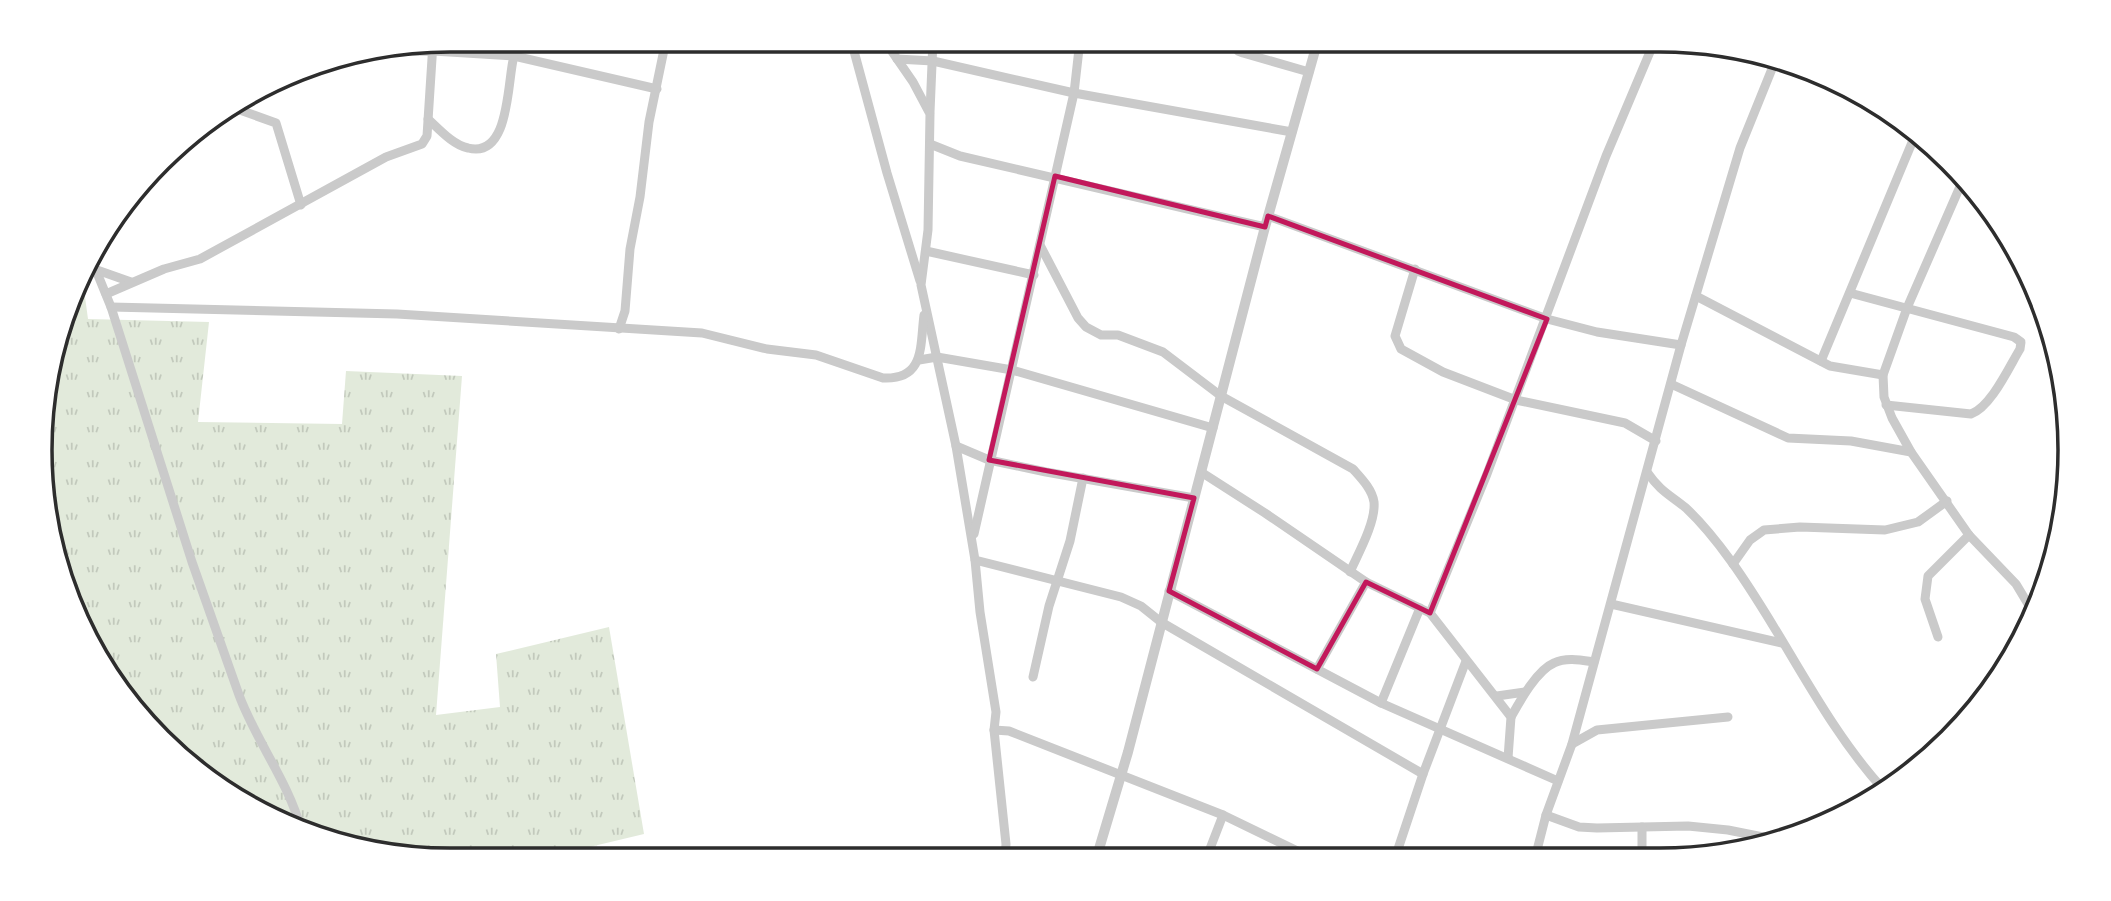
<svg xmlns="http://www.w3.org/2000/svg" width="2111" height="901" font-family="'Alegreya Sans',sans-serif">
	<style>
		.grass { fill: url(#grass-tufts) }
		.lines { fill: none; stroke-linecap: round; stroke-linejoin: round }
		.minor { stroke: #cacaca; stroke-width: 9 }
		.tertiary { stroke: #cacaca; stroke-width: 10 }
		.marked { fill: none; stroke: #c2185b; stroke-width: 5; stroke-linejoin: round }
		.rim { fill: none; stroke: #2d2d2d; stroke-width: 3.5 }
	</style>
	<defs>
		<pattern id="grass-tufts" width="24" height="20" patternUnits="userSpaceOnUse" patternTransform="scale(1.75)"><rect width="24" height="20" fill="#e2eadb"/><path d="M3 7l-1-3M5 7V3M7 7l1-3M15 17l-1-3M17 17v-4M19 17l1-3" fill="none" stroke="#c2c9bc"/></pattern>
	</defs>
	<rect width="100%" height="100%" fill="#fff"/>
	<path class="grass" d="M83,282L88,319L209,322L198,422L342,424L346,371L462,376L436,715L500,707L496,654L609,627L644,834L531,861H450L319,839L201,776L109,678L48,531L44,397Z"/>
	<g class="lines">
		<g class="minor">
			<path d="M851,40L887,173L920,281"/>
			<path d="M884,40L913,82L930,114L928,230L921,285L956,446L975,560L1121,597L1141,606L1161,622L1423,774"/>
			<path d="M1235,40L1238,51L1243,53L1309,72"/>
			<path d="M378,52L433,51L514,56L657,89"/>
			<path d="M897,59L933,61L1074,93L1292,132"/>
			<path d="M237,109L276,123L301,205"/>
			<path d="M930,112L933,40"/>
			<path d="M428,119C439,129 453,145 468,148C511,159 507,79 514,56C516,50 519,45 521,40"/>
			<path d="M930,144L960,156L1265,227"/>
			<path d="M1962,182L1907,308L1883,375L1884,397L1892,418L1911,452L1969,535L2016,584L2034,614"/>
			<path d="M1268,216L1547,319L1597,332L1681,345"/>
			<path d="M1040,245L1078,318L1086,327L1101,335H1118L1163,352L1221,396L1353,469C1361,478 1372,489 1374,502C1376,522 1358,554 1350,572"/>
			<path d="M926,251L1034,275"/>
			<path d="M91,258L111,307L192,562L239,695C256,741 288,781 301,829"/>
			<path d="M1415,269L1395,336L1401,349L1443,372L1516,400L1625,423L1656,441"/>
			<path d="M97,270L131,282"/>
			<path d="M1850,293L2014,337L2021,342L2020,349C2009,367 1991,407 1971,414L1886,405"/>
			<path d="M106,294L164,269L200,259L386,157L422,144L427,136L433,43"/>
			<path d="M1696,296L1830,366L1883,375"/>
			<path d="M111,307L397,314L702,333L767,349L816,355L883,378C925,380 920,346 924,315"/>
			<path d="M619,329L625,311L630,249L640,197L649,122L666,40"/>
			<path d="M919,360L937,357L1012,370L1213,428"/>
			<path d="M1821,361L1916,133"/>
			<path d="M1671,384L1788,438L1851,441L1911,452"/>
			<path d="M956,446L989,460L1046,472L1194,498"/>
			<path d="M1201,472L1265,513L1366,582L1430,613L1511,717L1508,758"/>
			<path d="M1647,472C1661,492 1669,494 1686,508C1703,524 1718,543 1731,561C1784,634 1822,722 1883,789"/>
			<path d="M974,534L1074,93L1080,40"/>
			<path d="M975,560L980,612L996,712L994,730L1006,844L1005,859"/>
			<path d="M1733,564L1750,540L1764,530L1800,527L1885,530L1918,522L1947,501"/>
			<path d="M1169,591L1381,703L1558,781"/>
			<path d="M1611,604L1782,643"/>
			<path d="M1430,613L1487,474L1606,156L1655,40"/>
			<path d="M1938,637L1925,599L1928,576L1969,535"/>
			<path d="M1317,669L1366,582"/>
			<path d="M1033,677L1049,606L1070,541L1083,478"/>
			<path d="M1497,696L1525,692"/>
			<path d="M1381,703L1420,608"/>
			<path d="M1511,717C1520,701 1537,670 1554,663C1566,657 1581,660 1594,662"/>
			<path d="M994,730L1009,731L1223,815L1312,858"/>
			<path d="M1572,744L1597,730L1728,717"/>
			<path d="M1546,815L1579,827L1597,828L1688,826L1728,830L1778,840"/>
			<path d="M1642,827V857"/>
			<path d="M1395,858L1423,774L1466,661"/>
			<path d="M1535,858L1546,815L1572,744L1681,345L1740,148L1776,59"/>
			<path d="M1206,859L1223,815"/>
		</g>
		<path class="tertiary" d="M1096,859L1128,752L1265,227L1318,40"/>
	</g>
	<path class="marked" d="M1055,176L1265,227L1268,216L1547,319L1430,613L1366,582L1317,669L1169,591L1194,498L989,460Z"/>
	<path d="M0 0H2111V901H0ZM450 52H1660A398 398 0 0 1 2058 450V450A398 398 0 0 1 1660 848H450A398 398 0 0 1 52 450V450A398 398 0 0 1 450 52Z" fill="#fff" fill-rule="evenodd"/>
	<path class="rim" d="M450 52H1660A398 398 0 0 1 2058 450V450A398 398 0 0 1 1660 848H450A398 398 0 0 1 52 450V450A398 398 0 0 1 450 52Z"/>
</svg>
